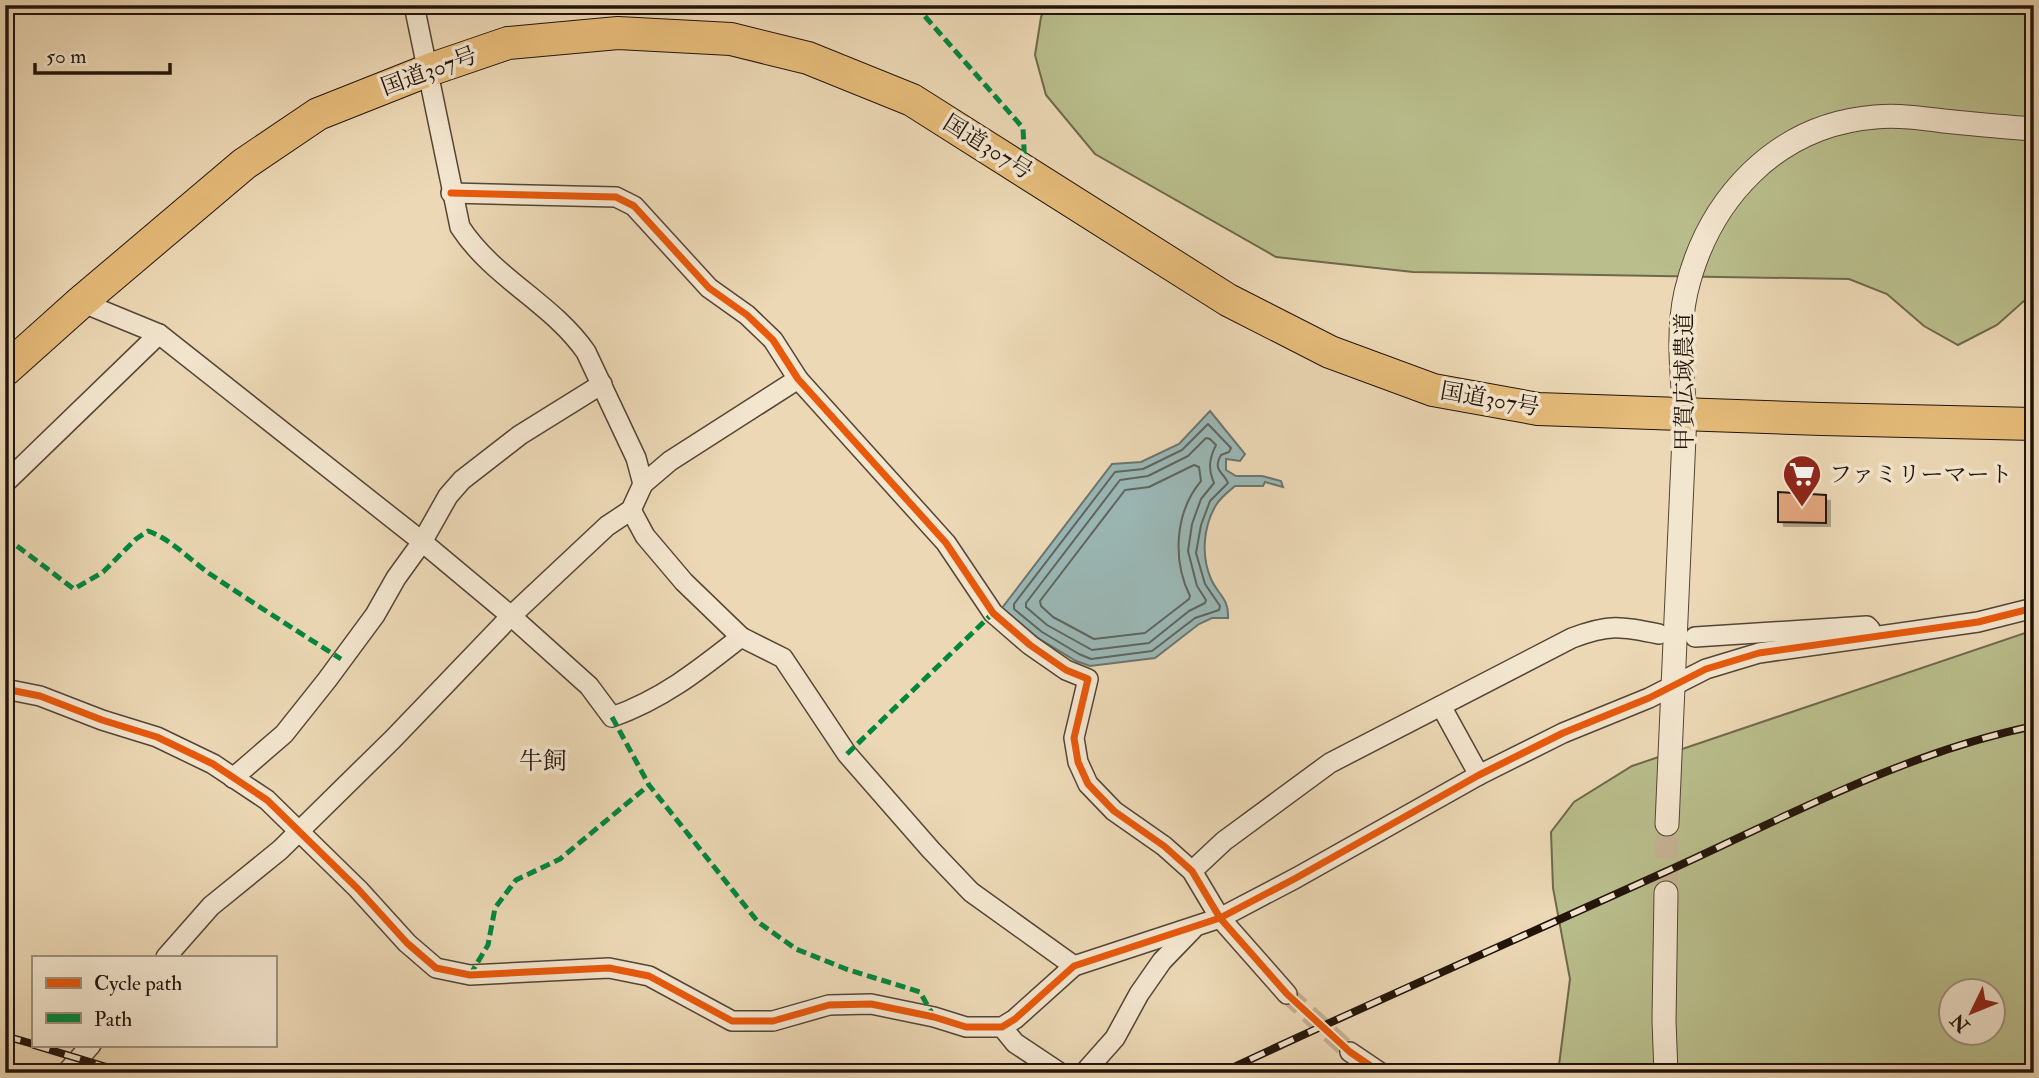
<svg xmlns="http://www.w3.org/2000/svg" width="2039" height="1078" font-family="'IM FELL Double Pica','Noto Serif JP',serif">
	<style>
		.green { fill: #b9be8c; stroke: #6e694b; stroke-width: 2; fill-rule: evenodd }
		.water { fill: #9bb8b6; stroke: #6b7671; stroke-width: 2 }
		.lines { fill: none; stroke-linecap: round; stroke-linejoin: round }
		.shore { stroke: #5e6660; stroke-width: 2 }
		.building { fill: #e2a57d; stroke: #22140a; stroke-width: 2; filter: url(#shadow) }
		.minor-tunnel { stroke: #c4b193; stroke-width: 19; stroke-dasharray: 19 10; stroke-linecap: butt }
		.tertiary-tunnel { stroke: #c4b193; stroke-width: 23; stroke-dasharray: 23 11; stroke-linecap: butt }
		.minor-casing { stroke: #544535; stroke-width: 22 }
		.tertiary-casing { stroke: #544535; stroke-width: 25 }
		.trunk-casing { stroke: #22140a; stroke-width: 34 }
		.minor { stroke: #f3e6cf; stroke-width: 19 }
		.tertiary { stroke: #f3e6cf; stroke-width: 23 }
		.trunk { stroke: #e6bc7a; stroke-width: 32 }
		.rail-casing { stroke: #22140a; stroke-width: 8 }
		.rail { stroke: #f3e6cf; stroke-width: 5; stroke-dasharray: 16; stroke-linecap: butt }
		.quiet { stroke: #00873e; stroke-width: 5; stroke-dasharray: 10 5; stroke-linecap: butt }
		.cycleway-casing { stroke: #f3e6cf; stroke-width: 11 }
		.cycleway { stroke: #e8590c; stroke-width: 7 }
		.labels { text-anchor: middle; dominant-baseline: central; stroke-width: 7; stroke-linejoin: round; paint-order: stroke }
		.street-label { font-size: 23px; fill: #22140a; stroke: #f3e6cf }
		.poi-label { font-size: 23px; fill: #22140a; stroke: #f3e6cf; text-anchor: start }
		.neighbourhood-label { font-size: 24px; fill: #22140a; stroke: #f3e6cf }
	</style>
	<defs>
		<filter id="shadow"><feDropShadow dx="6" dy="6" stdDeviation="0" flood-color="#0004"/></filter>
	</defs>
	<rect width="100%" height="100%" fill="#ecd8b5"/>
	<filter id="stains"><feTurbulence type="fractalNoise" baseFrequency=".00286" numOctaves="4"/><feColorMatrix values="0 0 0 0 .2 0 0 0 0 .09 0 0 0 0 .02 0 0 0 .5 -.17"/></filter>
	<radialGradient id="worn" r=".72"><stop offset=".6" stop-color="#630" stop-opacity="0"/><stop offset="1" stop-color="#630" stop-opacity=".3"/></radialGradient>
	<g class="green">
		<path d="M1046,5H2034V292L1997,325L1958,345L1924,326L1887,294L1849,279L1413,272L1276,257L1095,154L1046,95L1035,55L1041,17Z"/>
		<path d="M2034,630V1073H1558L1570,979L1553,888L1551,832L1574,802L1632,766ZM1952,990H1994V1032H1952Z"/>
	</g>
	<path class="water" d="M1210,411L1245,454L1240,461L1226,459V470L1236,476H1262L1281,481L1283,487L1265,482L1263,486H1235C1229,491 1220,498 1216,505C1203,527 1201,556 1211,579C1218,595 1229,598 1228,618H1212L1199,624L1155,658L1090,666L1076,661L1038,638L1002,608L1112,464L1141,462L1179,444Z"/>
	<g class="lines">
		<g class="shore">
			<path d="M1208,424L1231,448L1229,452L1221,455C1212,471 1224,472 1228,483L1210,501L1201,525L1196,553L1205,584L1220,606L1219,610L1195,618L1152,651L1091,659L1079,654L1042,632L1014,609V604L1115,472L1143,469L1182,450Z"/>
			<path d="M1206,438L1210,439L1216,445C1209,459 1208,469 1214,483L1201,499L1192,524L1188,551L1197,586L1206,600L1205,603L1189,611L1149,643L1092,650L1047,625L1026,607V603L1120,480L1148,476L1188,456Z"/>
			<path d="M1194,465L1199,467L1201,481C1175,512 1172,560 1190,596L1189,599L1145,633L1094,639L1053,617L1041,606L1040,601L1125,490L1149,487Z"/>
		</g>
	</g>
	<path class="building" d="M1778,492L1826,495V523L1778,522Z"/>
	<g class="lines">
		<path class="minor-tunnel" d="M1287,994L1350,1052"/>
		<path class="tertiary-tunnel" d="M1666,893L1667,824"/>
		<g class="minor-casing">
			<g id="minor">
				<path d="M451,193L616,197L634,206L709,288L747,315L773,340L798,379L946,543L993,613L1030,645L1066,670L1088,679L1074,738L1078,762L1088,784L1114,811L1164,846L1192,871L1220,918L1287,994"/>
				<path d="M81,302L159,334L420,540L511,616L589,686L612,717C663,699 699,670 741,637"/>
				<path d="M5,483L159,334"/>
				<path d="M643,484L670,461L798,379"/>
				<path d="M631,510L645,536L684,582L741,637L783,658L847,754L931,850L971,892L1074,966"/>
				<path d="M1695,637L1867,626L1870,629"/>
				<path d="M5,689L40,696L102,720L157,737L213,764L267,800L358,889L407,943L436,968L470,975L609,968L649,976L732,1021H773L829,1005L871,1004L934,1017L966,1027H1002L1015,1019L1074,966L1220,918L1296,878L1479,775L1563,733L1649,698L1706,669L1759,653L1978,622L2034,608"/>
				<path d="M1441,706L1479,775"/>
				<path d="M233,778L284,734L327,680L375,615L396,578L422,542L448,496L462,480L520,435L602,384"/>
				<path d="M1192,871L1224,841L1330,763L1572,638C1609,624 1621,626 1659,634"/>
				<path d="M166,957L211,906L280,850L393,739L511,616L607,526L631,510L643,484L636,458L586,352C552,303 493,278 460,227L414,5"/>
				<path d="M1002,1027L1015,1043L1060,1073"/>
				<path d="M1350,1052L1381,1073"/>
				<path d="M66,1073L91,1045"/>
				<path d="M1084,1073L1115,1038L1139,994L1162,961L1193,929"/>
			</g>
		</g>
		<g class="tertiary-casing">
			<g id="tertiary">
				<path d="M1667,824L1685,414C1682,373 1677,332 1686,292C1708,199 1776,125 1875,117C1898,115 1921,118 1944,121C1974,124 2004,127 2034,129"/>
				<path d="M1666,893L1664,1021L1666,1073"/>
			</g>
		</g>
		<g class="trunk-casing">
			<path id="trunk" d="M5,370L81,302L244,164L318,114L429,70L508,43L618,33L731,39L808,58L912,100L1228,300L1330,352L1433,390L1538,409L1821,419L2034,424"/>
		</g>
		<use href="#minor" class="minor"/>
		<use href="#tertiary" class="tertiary"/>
		<use href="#trunk" class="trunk"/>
		<g class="rail-casing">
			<g id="rail">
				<path d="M5,1036L33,1044"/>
				<path d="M34,1045L126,1073"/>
				<path d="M1221,1073C1368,1004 1517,939 1665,872C1786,817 1903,753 2034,726"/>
			</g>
		</g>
		<use href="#rail" class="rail"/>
		<g class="quiet">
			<path d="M915,5L1023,128L1025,170"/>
			<path d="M5,537L74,589L103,572L136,539L148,531C171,539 190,560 210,574C253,603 297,631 341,659"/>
			<path d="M612,717L649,785L758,922L796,949L846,969L920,992L934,1017"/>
			<path d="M847,754L993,613"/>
			<path d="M470,975L488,945L495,908L516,880L560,859L649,785"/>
		</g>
		<g class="cycleway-casing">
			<g id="cycleway">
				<path d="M451,193L616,197L634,206L709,288L747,315L773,340L798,379L946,543L993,613L1030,645L1066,670L1088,679L1074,738L1078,762L1088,784L1114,811L1164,846L1192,871L1220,918L1287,994L1350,1052L1381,1073"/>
				<path d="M5,689L40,696L102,720L157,737L213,764L267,800L358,889L407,943L436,968L470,975L609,968L649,976L732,1021H773L829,1005L871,1004L934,1017L966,1027H1002L1015,1019L1074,966L1220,918L1296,878L1479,775L1563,733L1649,698L1706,669L1759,653L1978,622L2034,608"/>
			</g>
		</g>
		<use href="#cycleway" class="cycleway"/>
	</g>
	<defs>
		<g id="supermarket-pin" transform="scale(2.0125)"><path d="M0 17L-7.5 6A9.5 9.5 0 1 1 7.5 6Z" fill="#8f2418" stroke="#f3e6cf"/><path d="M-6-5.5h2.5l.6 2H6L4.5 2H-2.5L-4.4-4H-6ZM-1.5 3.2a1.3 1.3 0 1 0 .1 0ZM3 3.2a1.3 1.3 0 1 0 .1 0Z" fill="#fff"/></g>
	</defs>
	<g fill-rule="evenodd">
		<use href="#supermarket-pin" x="1802" y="474"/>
	</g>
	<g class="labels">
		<g class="street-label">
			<text transform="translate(429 71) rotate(-20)">国道307号</text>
			<text transform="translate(988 147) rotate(32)">国道307号</text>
			<text transform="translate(1684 382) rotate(-90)">甲賀広域農道</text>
			<text transform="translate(1490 399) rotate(10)">国道307号</text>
		</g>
		<g class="poi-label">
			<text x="1829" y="474">ファミリーマート</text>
		</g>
		<g class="neighbourhood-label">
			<text x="543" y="761">牛飼</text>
		</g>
	</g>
	<rect width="2039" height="1078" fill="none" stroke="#ecd8b5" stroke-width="28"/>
	<rect x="7" y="7" width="2025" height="1064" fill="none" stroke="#22140a" stroke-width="3.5"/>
	<rect x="14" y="14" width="2011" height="1050" fill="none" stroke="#22140a" stroke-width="2"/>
	<rect x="32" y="956" width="245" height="91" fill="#f3e6cf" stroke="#9f9280" stroke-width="2"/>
	<rect x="46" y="978" width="35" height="10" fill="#e8590c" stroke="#9f9280" stroke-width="2"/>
	<text x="94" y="990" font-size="21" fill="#22140a">Cycle path</text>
	<rect x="46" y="1013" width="35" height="10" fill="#00873e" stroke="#9f9280" stroke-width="2"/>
	<text x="94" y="1026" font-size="21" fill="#22140a">Path</text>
	<g transform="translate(1972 1012) rotate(227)"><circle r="33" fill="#f3e6cf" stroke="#9f9280" stroke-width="2"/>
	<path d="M0-5L12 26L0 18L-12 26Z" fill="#8f2418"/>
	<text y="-10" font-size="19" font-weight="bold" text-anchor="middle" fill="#22140a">N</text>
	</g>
	<path d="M35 63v10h135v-10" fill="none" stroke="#22140a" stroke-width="3.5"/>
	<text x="46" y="63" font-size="21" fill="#22140a" stroke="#f3e6cf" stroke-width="5" paint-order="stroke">50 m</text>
	<rect width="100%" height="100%" filter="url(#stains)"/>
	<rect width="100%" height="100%" fill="url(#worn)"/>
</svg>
